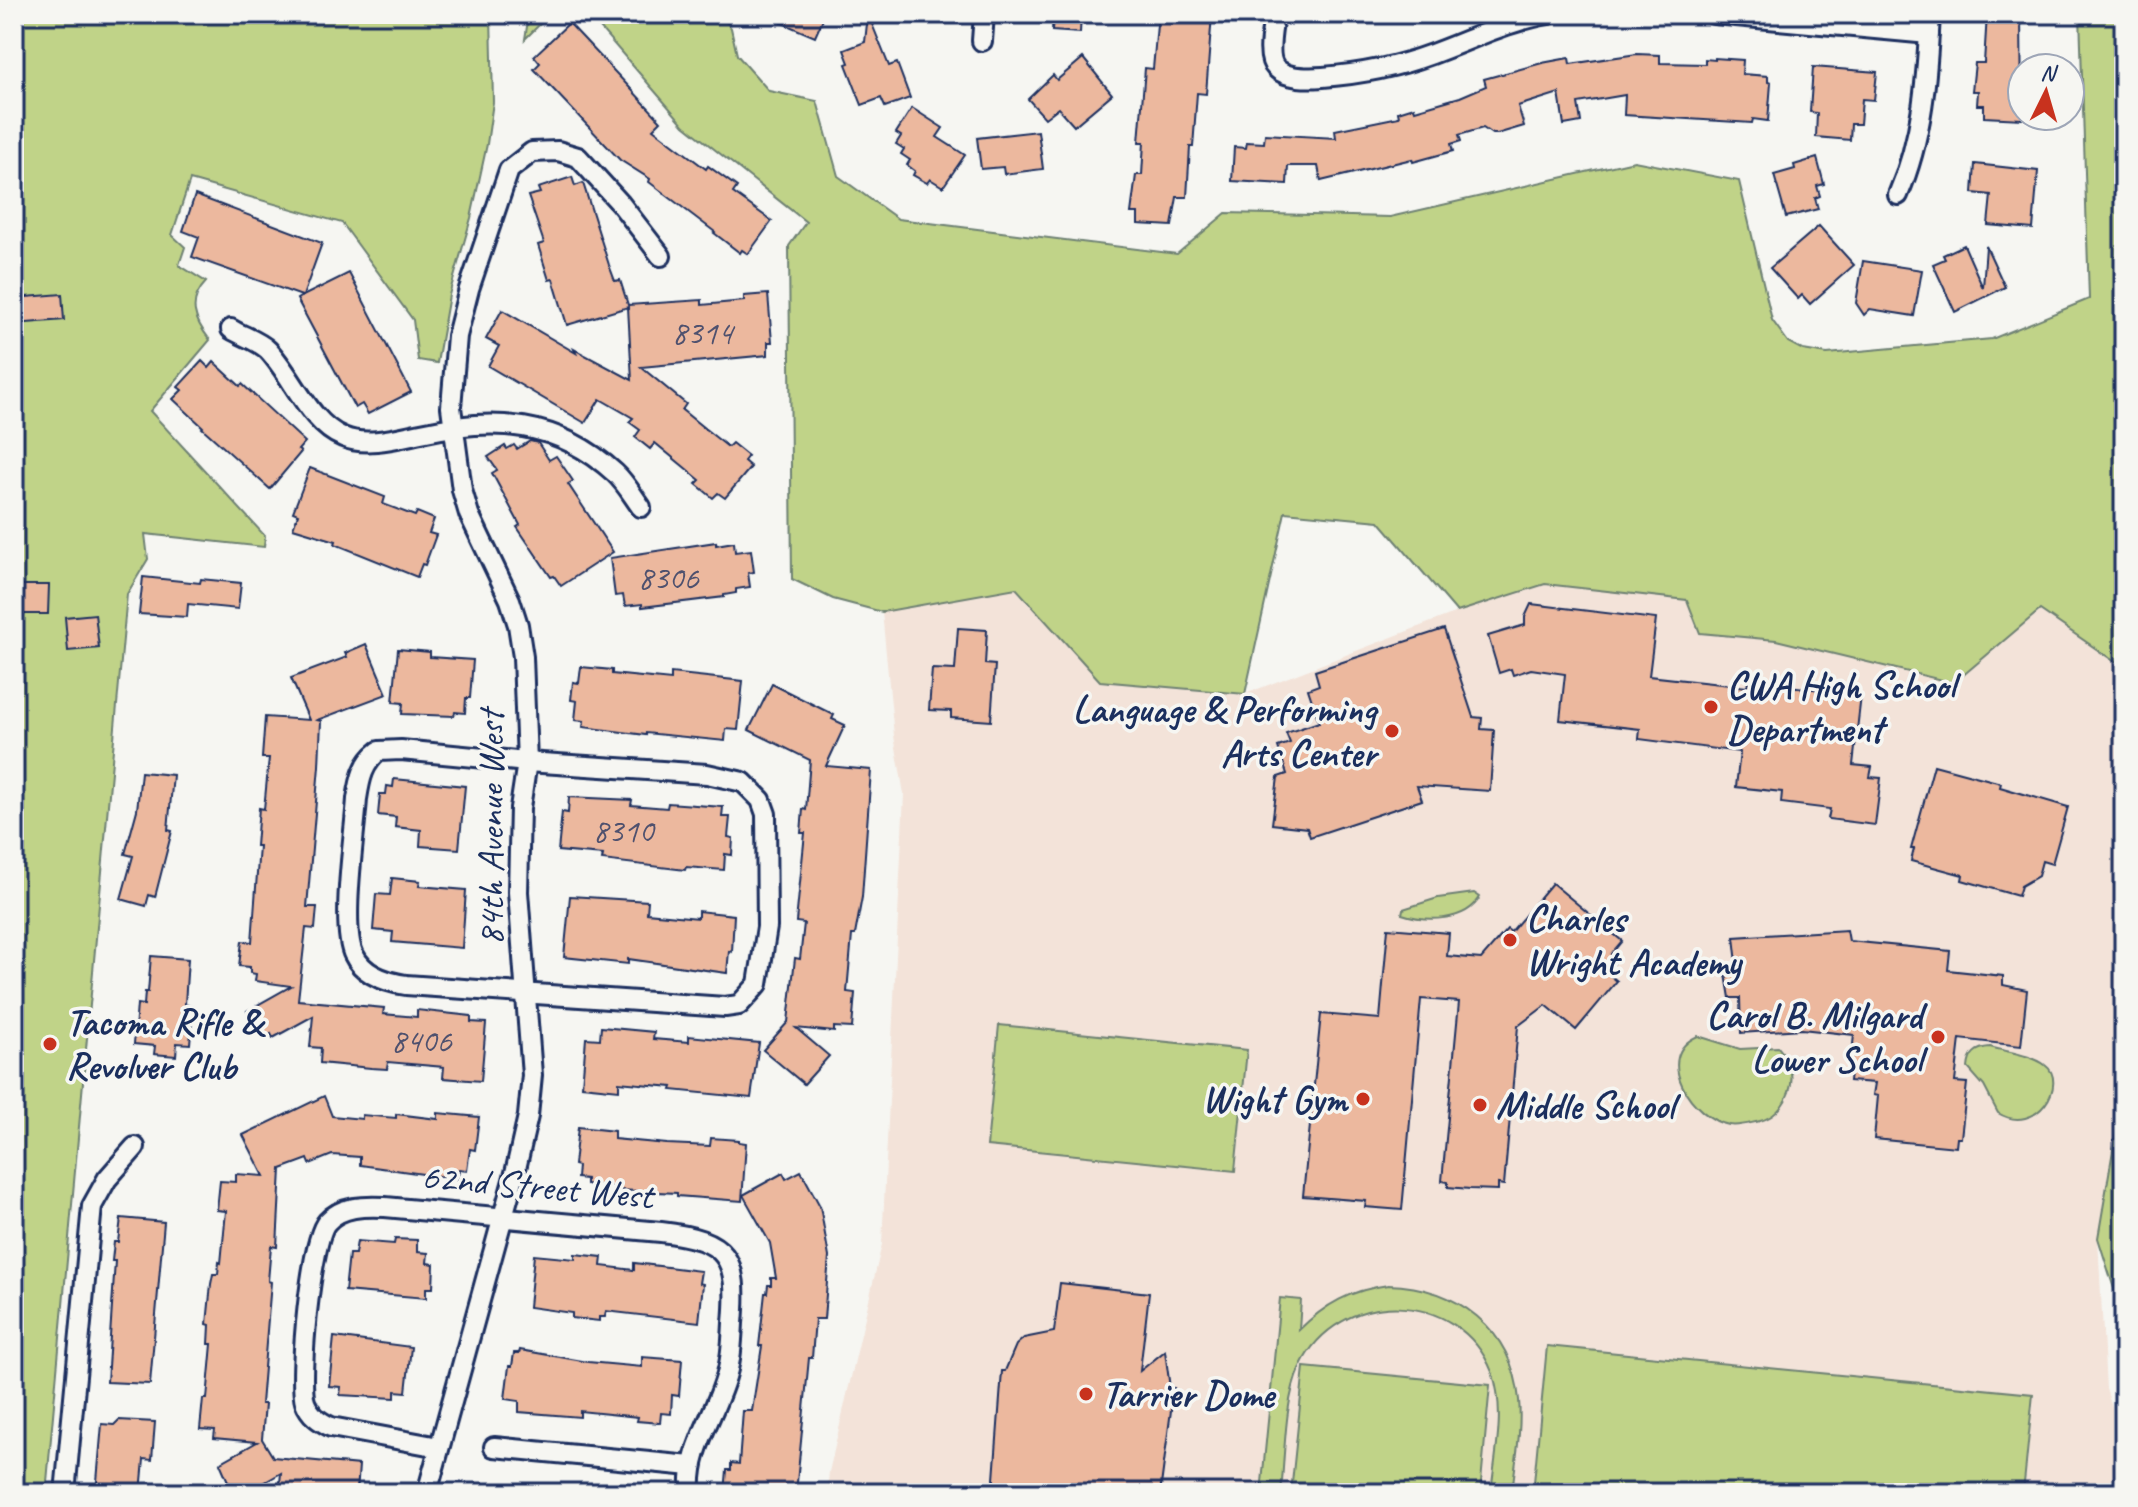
<svg xmlns="http://www.w3.org/2000/svg" width="2138" height="1507" font-family="Caveat,sans-serif">
	<style>
		.built { fill: #f3e3d9 }
		.green { fill: #c0d388; stroke: #6e8173; stroke-width: 2 }
		.building { fill: #ecb89e; stroke: #1b2f5e; stroke-width: 2 }
		.lines { fill: none; stroke-linecap: round; stroke-linejoin: round }
		.street-casing { stroke: #1b2f5e; stroke-width: 24 }
		.street { stroke: #f6f6f2; stroke-width: 18 }
		.poi-dot { fill: #c8321e; stroke: #f6f6f2; stroke-width: 3 }
		.labels { text-anchor: middle; dominant-baseline: central; stroke-width: 7; stroke-linejoin: round; paint-order: stroke }
		.number-label { font-size: 34px; fill: #4f516e }
		.poi-label { font-size: 38px; font-weight: bold; fill: #1b2f5e; stroke: #f6f6f2; text-anchor: start }
		.street-label { font-size: 38px; fill: #1b2f5e; stroke: #f6f6f2 }
	</style>
	<rect width="100%" height="100%" fill="#f6f6f2"/>
	<filter id="ink" filterUnits="userSpaceOnUse"><feTurbulence type="fractalNoise" baseFrequency=".0125" numOctaves="2"/><feDisplacementMap in="SourceGraphic" scale="16" xChannelSelector="R" yChannelSelector="G"/><feConvolveMatrix kernelMatrix="1 2 1 2 8 2 1 2 1" color-interpolation-filters="sRGB"/></filter>
	<g filter="url(#ink)">
		<path class="built" d="M1545,584L1687,600L1700,633L1776,640L1954,683L2040,610L2124,668V1086L2098,1238L2106,1389L2124,1444V1493H827L829,1472L882,1244L904,794L894,736L882,612L1016,588L1101,681L1245,694L1457,612Z"/>
		<g class="green">
			<path d="M14,14H491L493,102L487,144L471,218L449,295L437,363L418,360L413,320L342,223L190,180L172,235L185,247L179,265L206,282C187,302 194,320 210,340L150,411L265,536L264,547L145,534L148,559L127,594L46,1493H14Z"/>
			<path d="M529,14H550L525,39Z"/>
			<path d="M588,14H720L731,28L737,55L769,91L817,101L838,176L898,219L1177,254L1226,213L1390,217L1634,161L1739,181L1772,320L1788,342L1803,350L1827,354L1992,339L2089,299L2080,14H2124V668L2040,610L1954,683L1776,640L1700,633L1687,600L1545,584L1457,612L1379,521L1285,512L1245,694L1100,681L1016,588L882,612L833,599L792,579L789,246L806,222L684,125Z"/>
			<path d="M1474,893L1480,897C1466,922 1426,922 1402,914L1403,909L1438,898Z"/>
			<path d="M999,1025L1247,1050L1235,1171L987,1146Z"/>
			<path d="M1698,1036L1740,1049L1778,1047C1790,1060 1795,1075 1789,1092C1784,1106 1775,1117 1760,1121C1750,1123 1739,1127 1729,1125C1693,1119 1651,1056 1698,1036Z"/>
			<path d="M1990,1047C2007,1052 2032,1055 2045,1065C2069,1082 2037,1137 1998,1113L1984,1086L1968,1068C1969,1054 1976,1048 1990,1047Z"/>
			<path d="M2124,1086V1320L2098,1238Z"/>
			<path d="M1388,1285C1457,1287 1512,1328 1519,1400C1522,1430 1515,1463 1512,1493H1491C1495,1454 1506,1410 1492,1372C1459,1288 1338,1286 1300,1367C1284,1401 1285,1455 1281,1493H1261L1280,1298L1301,1300L1299,1330C1325,1304 1351,1290 1388,1285Z"/>
			<path d="M1547,1346L2033,1394L2023,1493H1533Z"/>
			<path d="M1304,1367L1490,1385L1480,1493H1291Z"/>
		</g>
		<g class="building">
			<path d="M761,14H825L815,37Z"/>
			<path d="M868,14L889,66L897,63L910,98L885,107L881,98L862,105L846,64L849,63L844,50L865,42Z"/>
			<path d="M1053,14H1081L1080,33L1052,31Z"/>
			<path d="M1158,14H1212L1206,94L1197,93L1193,147H1190L1187,197H1177L1172,226L1138,224V213H1131L1136,175H1142L1144,142H1139L1145,68L1153,69Z"/>
			<path d="M1987,14H2021L2022,119L1984,117V105H1977L1978,91H1972L1975,63H1984Z"/>
			<path d="M569,23L661,121L653,129L706,169L708,166L737,187L733,193L772,221L748,254L742,250L740,253L714,233L715,232L649,182L650,179L620,160L534,69L540,63L534,56Z"/>
			<path d="M1637,54L1660,55V63L1705,64V59L1715,60V58L1743,60L1742,74L1768,76V82L1771,83L1768,121L1753,119L1752,123L1624,115L1625,95L1578,103L1581,122L1564,125L1559,93L1518,106L1524,126L1497,134H1492L1483,128L1459,135L1461,141L1451,144L1453,151L1413,162L1412,159L1321,181L1318,166H1288L1287,184L1232,181L1234,147L1246,148L1247,142L1264,143L1265,134L1336,138L1335,130L1399,117L1398,112L1414,107L1415,110L1460,97L1486,86L1484,79L1542,63L1569,58L1570,64Z"/>
			<path d="M1083,58L1112,94L1074,126L1058,108L1045,118L1028,99L1053,75L1057,80Z"/>
			<path d="M1813,67L1877,72L1874,100L1862,99L1860,124H1851L1850,140L1816,137L1817,113L1810,112Z"/>
			<path d="M912,108L943,128L937,137L965,155L943,187L930,179L927,183L913,175L915,171L907,165L910,160L901,154L904,149L896,144L901,136L896,133Z"/>
			<path d="M1038,131L1043,169L1004,174L1003,167L981,169L977,138Z"/>
			<path d="M1817,158L1824,184L1817,186L1820,196L1815,198L1818,209L1786,217L1774,175L1795,169L1794,165Z"/>
			<path d="M1975,164L2038,171L2033,229L1988,225L1991,195L1973,193Z"/>
			<path d="M572,177L575,186L583,183L609,265L615,281L620,280L628,305L702,300V305L744,301V296L768,294L772,342H768V355L641,367L686,404L682,410L704,428L728,447L732,443L748,456L744,461L751,467L725,498L718,493L713,498L696,484L700,480L655,443L650,449L635,437L640,430L629,422L633,418L600,399L585,423L488,366L499,346L486,339L502,310L576,353L574,349L632,380L628,307L567,325L553,279L549,280L538,245L544,243L528,196L540,193L538,188Z"/>
			<path d="M195,195L322,243L303,296L349,273L411,392L368,414L362,404L355,408L297,299L302,296L192,257L199,237L183,231Z"/>
			<path d="M1819,226L1854,265L1810,304L1802,295L1798,299L1770,268Z"/>
			<path d="M1964,245L1983,288L1986,246L2005,287L1955,312L1933,264L1945,259L1943,255Z"/>
			<path d="M1863,261L1922,270L1914,316L1870,309L1864,315L1856,303Z"/>
			<path d="M62,294L64,320L14,324V298Z"/>
			<path d="M202,361L209,368L214,362L240,386L242,384L305,442L298,450L301,452L270,489L202,428L203,427L173,399L182,390L178,387Z"/>
			<path d="M530,441L538,443L549,460L556,456L573,481L568,484L613,552L561,586L554,576L551,577L517,527L520,525L492,473L497,470L488,457L505,446L507,449L514,445L517,449Z"/>
			<path d="M310,468L385,497L383,504L415,516L417,512L434,519L429,533L436,535L425,565L422,564L417,577L335,544L336,541L293,528L298,514L293,512Z"/>
			<path d="M716,542V545L734,542L735,552L751,550L754,572L748,573L750,587L736,589V593L724,595V597L642,607V604L625,606L623,595L615,596L610,558Z"/>
			<path d="M143,577L200,583L201,579L241,583L238,609L188,604L187,617L139,614Z"/>
			<path d="M14,585H49L48,614H14Z"/>
			<path d="M1531,604L1656,619L1649,676L1747,687L1748,681L1861,695L1853,765L1872,767L1870,777L1881,778L1875,825L1828,819L1830,809L1781,803L1782,792L1736,787L1740,752L1639,739L1640,729L1560,720L1565,674L1531,669L1513,675L1511,669L1499,673L1488,636L1525,625V617Z"/>
			<path d="M95,614L99,648L68,651L65,617Z"/>
			<path d="M958,628L987,630L985,664L995,665L991,721L951,718V711L929,710L932,669L955,670Z"/>
			<path d="M1444,629L1473,717L1482,718L1481,729L1494,730L1490,791L1417,786L1422,800L1310,837L1307,828L1272,824L1278,777L1287,774L1278,747L1290,743L1286,733L1319,722L1308,689L1319,685L1315,671Z"/>
			<path d="M366,644L387,694L317,720L321,721L319,766L307,907H317L315,929L306,928L298,1000L384,1008L383,1014L417,1017V1010L471,1016V1022L486,1023L481,1081L443,1078L444,1067L388,1062L387,1069L371,1068L320,1063L321,1048L310,1047L313,1016L273,1038L271,1034L262,1039L247,1011L291,986L255,981L256,974L250,973V967L239,966L242,941L252,942L259,846H256L259,808L264,809L269,758H262L265,717L309,720L291,678L347,657L345,653Z"/>
			<path d="M398,649L430,652V657L473,660L470,698H466L465,713L455,712L454,716L402,714L403,703L393,702Z"/>
			<path d="M581,667L612,670V674L671,680V673L743,681L738,730L726,729L725,741L646,733V735L583,727L584,721L575,720L577,701L571,700L573,682L579,683Z"/>
			<path d="M772,684L834,715L832,719L845,725L826,766L871,770L862,897L855,935H852L847,992L855,993L852,1028L834,1027V1032L796,1028L829,1056L804,1084L763,1050L788,1022L795,958L800,959L804,923L796,922L805,833H801L803,809L806,810L810,760L749,730Z"/>
			<path d="M1934,765L2001,783L2000,787L2068,807L2052,864L2042,861L2038,876L2021,886L2018,896L1962,880L1963,875L1911,861L1914,849H1911Z"/>
			<path d="M141,772L173,775L168,830L172,831L155,897L149,895L146,906L121,899L133,856L125,854L137,810Z"/>
			<path d="M394,779L465,786L459,849L420,846L421,830L395,827L396,817L378,815L380,794H386L387,786L393,787Z"/>
			<path d="M569,797L632,800L631,805L667,808L668,803L723,807L722,817H730L728,837L733,838L732,855L725,854L724,870L686,867L685,870L602,860L603,855L558,851L562,812L568,813Z"/>
			<path d="M392,878L420,881L419,886L466,890L462,948L392,942L393,932L373,930L376,894L390,895Z"/>
			<path d="M1552,883L1622,941L1611,954L1617,959L1606,972L1617,981L1576,1030L1546,1005L1518,1026L1504,1185L1498,1184V1190L1470,1189L1448,1187V1182L1442,1181L1459,1002L1421,999L1402,1210L1365,1207L1366,1201L1303,1196L1321,1014L1380,1019L1388,928L1449,933L1447,956L1481,959L1507,929L1511,932Z"/>
			<path d="M570,896L648,901L647,913L698,918V911L734,915L732,952L729,951L727,973L628,959V964L564,957Z"/>
			<path d="M1847,930L1849,941L1950,951L1948,970L2003,976V985L2027,990L2021,1046L1960,1039L1955,1082L1967,1083L1961,1138H1957L1956,1147L1874,1139L1878,1096L1873,1095L1875,1083L1849,1081L1854,1035L1802,1029L1741,1033L1740,998H1730L1726,974L1728,971L1738,972L1734,937Z"/>
			<path d="M151,956L188,959L185,1004L193,1007L190,1044L177,1043L176,1056L154,1054L155,1046L134,1044L137,1004L144,1005L145,992H148Z"/>
			<path d="M601,1027L654,1032L653,1039L689,1042V1036L759,1043L751,1098L671,1090L672,1087L619,1082V1090L582,1086L586,1038L600,1039Z"/>
			<path d="M324,1096L332,1116L362,1119V1115L396,1118V1114L438,1119V1113L479,1117L475,1150L470,1149L467,1170L459,1169L458,1179L360,1165V1157L332,1155L310,1164L308,1159L281,1169L277,1247L271,1246L268,1281L271,1282L261,1404H265L262,1439L273,1457L359,1465L357,1493H279L281,1473L246,1493H233L220,1463L257,1442L214,1438L215,1430L200,1429L203,1399H207L212,1344H209L210,1325L207,1324L211,1284L213,1274H218L219,1262L221,1263L226,1211L217,1210L220,1181L236,1182V1174L264,1176L243,1135Z"/>
			<path d="M578,1127L614,1131V1139L667,1144L710,1146L711,1138L739,1140V1142L746,1143L742,1201L677,1196V1193L617,1190V1188L586,1184V1179L577,1178L578,1166L574,1165Z"/>
			<path d="M801,1171L820,1206L829,1257L824,1319H815L812,1358H809L796,1493H725L727,1470H731V1463L739,1464L743,1411H752L762,1346H759L765,1293H767L768,1285H771V1278H776L770,1243L743,1195L783,1173L786,1179Z"/>
			<path d="M121,1218L164,1222L150,1384L107,1382L115,1261H112L114,1242H118Z"/>
			<path d="M395,1239L417,1240V1252L428,1253L427,1263L434,1264L433,1288H426V1298L345,1291L349,1254H355L357,1241L394,1244Z"/>
			<path d="M575,1254L602,1257L601,1266L634,1270V1263L701,1271L699,1283L703,1284L699,1322L606,1311L605,1317H599V1321L572,1318V1313L529,1307L534,1255L575,1259Z"/>
			<path d="M1060,1283L1149,1293L1140,1371L1165,1351L1170,1388H1174L1160,1493H993L1002,1371H1005L1016,1345L1024,1338L1054,1332Z"/>
			<path d="M334,1337L411,1347L406,1392L395,1391V1398L340,1395L341,1387L329,1386Z"/>
			<path d="M520,1350L588,1362L642,1367V1357L682,1360L679,1396L672,1395L671,1414L661,1413L660,1423L637,1421L638,1417L580,1411V1417L519,1412V1401L505,1399L509,1366H512L514,1353H519Z"/>
			<path d="M119,1420L155,1422L152,1460L144,1459L141,1493H96L102,1424L114,1425Z"/>
		</g>
		<g class="lines">
			<g class="street-casing">
				<g id="street">
					<path d="M1274,14C1273,28 1265,57 1276,68C1287,79 1309,78 1323,77C1361,74 1397,67 1432,54C1471,40 1507,21 1549,14"/>
					<path d="M1714,14L1929,34"/>
					<path d="M982,41L984,14"/>
					<path d="M1898,195C1923,137 1927,76 1930,14"/>
					<path d="M231,329C242,336 259,341 268,350C292,375 310,424 343,437C366,447 397,438 421,433C494,417 557,420 615,473C625,482 633,496 641,507"/>
					<path d="M401,750L527,762L707,774L743,782L761,800L766,814L767,927L758,984L739,1005L725,1007L406,985C386,982 363,974 354,955C340,928 355,832 357,799C360,779 363,763 379,751Z"/>
					<path d="M439,1447L331,1427C319,1421 310,1415 305,1402C298,1378 311,1239 327,1222C341,1206 365,1206 385,1207L661,1232C728,1240 739,1257 733,1323C732,1343 731,1364 724,1383C711,1422 688,1451 691,1493"/>
					<path d="M494,1447L691,1466"/>
					<path d="M65,1493L92,1206L107,1179L135,1147"/>
					<path d="M427,1493L515,1173L528,1116L532,1075L518,892L520,808L527,762L523,657L518,625L510,600L469,514L462,490L451,407L457,336L469,289L509,170L532,152L558,151L578,157L620,203L661,256"/>
				</g>
			</g>
			<use href="#street" class="street"/>
		</g>
	</g>
	<g class="poi-dot">
		<circle cx="1711" cy="707" r="8"/>
		<circle cx="1392" cy="731" r="8"/>
		<circle cx="1510" cy="940" r="8"/>
		<circle cx="1938" cy="1037" r="8"/>
		<circle cx="50" cy="1044" r="8"/>
		<circle cx="1363" cy="1099" r="8"/>
		<circle cx="1480" cy="1105" r="8"/>
		<circle cx="1086" cy="1394" r="8"/>
	</g>
	<g class="labels">
		<g class="number-label">
			<text x="702" y="332">8314</text>
			<text x="668" y="577">8306</text>
			<text x="623" y="830">8310</text>
			<text x="421" y="1040">8406</text>
		</g>
		<g class="poi-label">
			<text x="1727" y="685">CWA High School<tspan x="1727" dy="44">Department</tspan></text>
			<text x="1376" y="709" text-anchor="end">Language &amp; Performing<tspan x="1376" dy="44">Arts Center</tspan></text>
			<text x="1526" y="918">Charles<tspan x="1526" dy="44">Wright Academy</tspan></text>
			<text x="1922" y="1015" text-anchor="end">Carol B. Milgard<tspan x="1922" dy="44">Lower School</tspan></text>
			<text x="66" y="1022">Tacoma Rifle &amp;<tspan x="66" dy="44">Revolver Club</tspan></text>
			<text x="1347" y="1099" text-anchor="end">Wight Gym</text>
			<text x="1496" y="1105">Middle School</text>
			<text x="1102" y="1394">Tarrier Dome</text>
		</g>
		<g class="street-label">
			<text transform="translate(490 828) rotate(-90)">84th Avenue West</text>
			<text transform="translate(537 1186) rotate(5)">62nd Street West</text>
		</g>
	</g>
	<rect width="2138" height="1507" fill="none" stroke="#f6f6f2" stroke-width="48"/>
	<rect x="24" y="24" width="2090" height="1459" fill="none" stroke="#1b2f5e" stroke-width="3" filter="url(#ink)"/>
	<g transform="translate(2046 92) rotate(5)"><circle r="38" fill="#f6f6f2" stroke="#9ea6b7" stroke-width="2"/>
	<path d="M0-6L14 30L0 20L-14 30Z" fill="#c8321e"/>
	<text y="-12" font-size="22" font-weight="bold" text-anchor="middle" fill="#1b2f5e">N</text>
	</g>
</svg>
